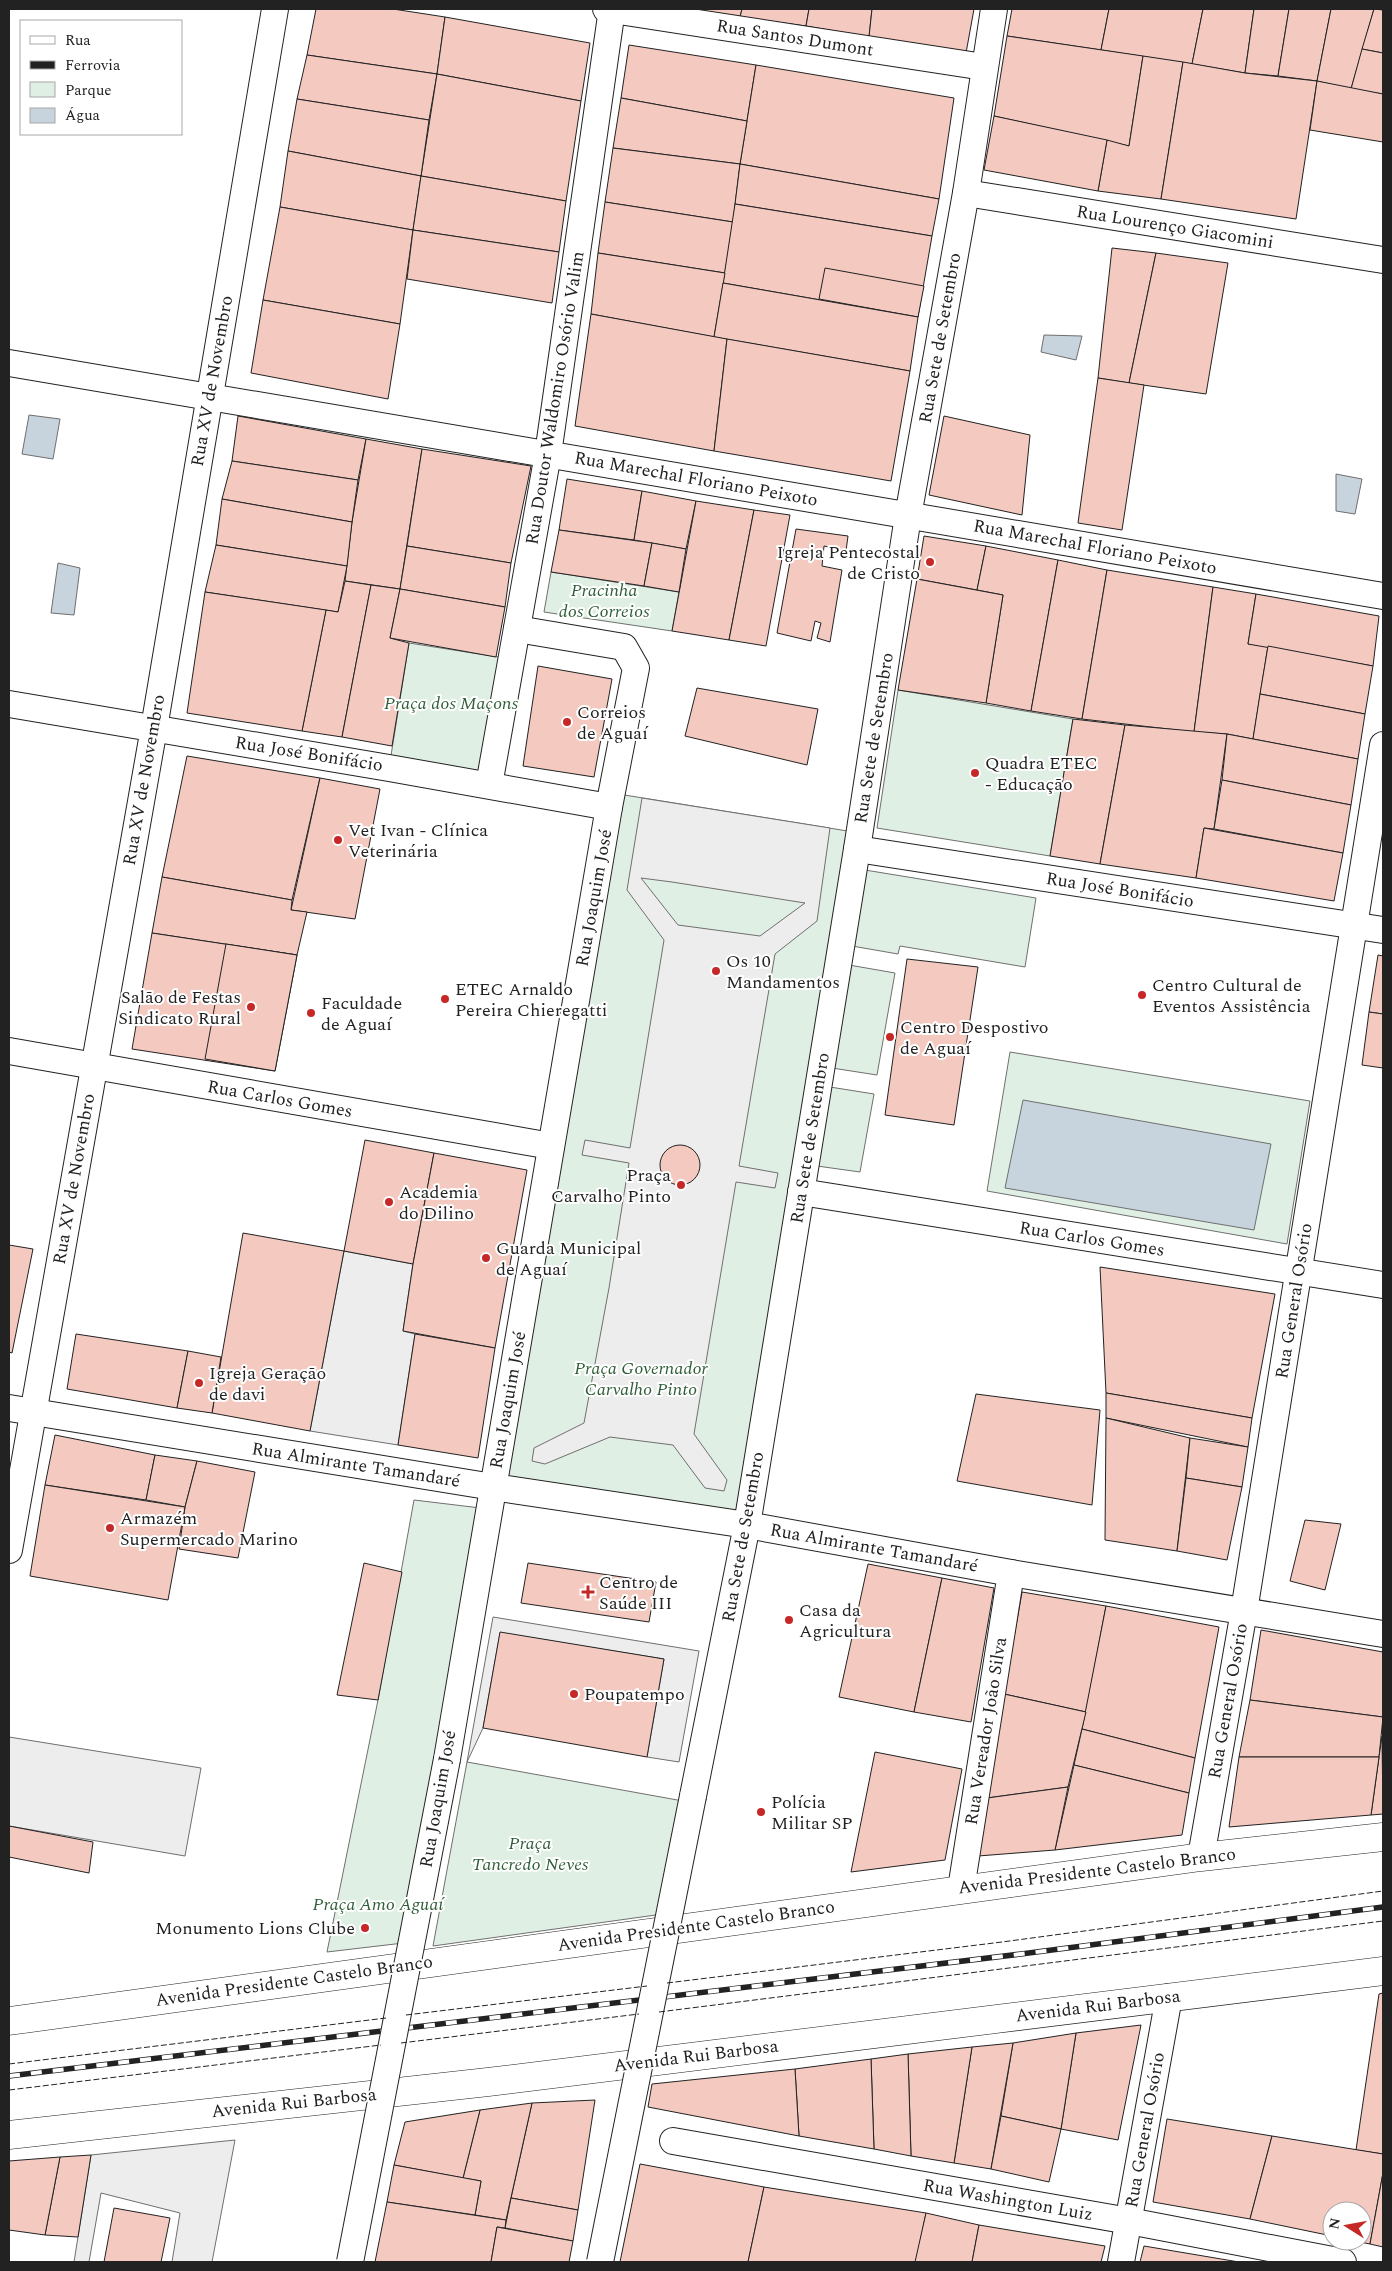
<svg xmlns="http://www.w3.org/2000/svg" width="1392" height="2271" font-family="Spectral,serif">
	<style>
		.green { fill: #e0efe3; stroke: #6f6f6f }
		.parking { fill: #ededed; stroke: #6f6f6f; fill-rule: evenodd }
		.water { fill: #c7d3dd; stroke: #6f6f6f }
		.building { fill: #f3c9c0; stroke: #222 }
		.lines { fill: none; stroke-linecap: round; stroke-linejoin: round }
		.street-casing { stroke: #222; stroke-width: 28 }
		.secondary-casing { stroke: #222; stroke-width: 29 }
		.street { stroke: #fff; stroke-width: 26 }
		.secondary { stroke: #fff; stroke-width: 28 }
		.rail-casing { stroke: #222; stroke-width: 5.5 }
		.rail { stroke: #fff; stroke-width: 4; stroke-dasharray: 11; stroke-linecap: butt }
		.street-bridge-casing { stroke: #222; stroke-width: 28; stroke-linecap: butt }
		.street-bridge { stroke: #fff; stroke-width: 26 }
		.fence { stroke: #222; stroke-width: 1; stroke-dasharray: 6 2.5; stroke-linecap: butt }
		.poi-dot { fill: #c62828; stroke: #fff; stroke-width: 2 }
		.labels { text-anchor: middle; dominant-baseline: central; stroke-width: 4; stroke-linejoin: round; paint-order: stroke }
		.street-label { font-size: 18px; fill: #222; stroke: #fff }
		.poi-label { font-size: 18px; fill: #222; stroke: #fff; text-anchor: start }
		.park-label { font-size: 18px; font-style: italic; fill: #2f5e38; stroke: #fff }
	</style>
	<rect width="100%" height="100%" fill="#fff"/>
	<g class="green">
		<path d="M551,572L679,592L672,631L544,612Z"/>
		<path d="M409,643L511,659L489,785L389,768Z"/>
		<path d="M898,690L1073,719L1050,856L877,828Z"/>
		<path d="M612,793L860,833L747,1525L493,1487Z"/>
		<path d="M865,870L1036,898L1025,967L900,946L898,954L852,946Z"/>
		<path d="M849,965L895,973L877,1075L832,1068Z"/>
		<path d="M1010,1052L1310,1101L1287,1244L987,1191Z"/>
		<path d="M830,1087L874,1094L860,1172L817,1166Z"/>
		<path d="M414,1500L489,1509L412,1942L327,1952L378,1700Z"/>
		<path d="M467,1762L683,1801L663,1914L433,1946Z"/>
	</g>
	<g class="parking">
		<path d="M642,798L830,828L817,921L775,954L739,1166L778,1173L775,1188L736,1182L694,1434L727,1480L724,1491L705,1488L673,1445L610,1437L545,1464L532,1461L534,1448L584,1423L609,1288L629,1163L582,1155L585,1140L630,1148L664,940L627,890ZM641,878L672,882L805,903L760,936L678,925Z"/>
		<path d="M344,1251L413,1264L403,1331L415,1334L398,1445L310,1431Z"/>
		<path d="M493,1617L699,1651L679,1762L647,1757L664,1659L500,1633L483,1728L467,1762Z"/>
		<path d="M9,1737L201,1768L185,1856L9,1826Z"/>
		<path d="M235,2140L212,2262H172L180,2213L101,2193L89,2262H74L91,2155Z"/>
	</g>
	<g class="water">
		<path d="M1044,335L1082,336L1076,360L1041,352Z"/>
		<path d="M29,415L60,419L53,459L22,454Z"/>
		<path d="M1336,474L1362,479L1355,514L1336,511Z"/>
		<path d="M58,563L80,568L74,615L51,613Z"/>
		<path d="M1023,1100L1271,1144L1254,1230L1005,1188Z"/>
	</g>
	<g class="building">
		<path d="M316,9H393L445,17L437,74L307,55Z"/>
		<path d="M687,9H742L740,17Z"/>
		<path d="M742,9H809L806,26L740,17Z"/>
		<path d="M809,9H872L869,37L806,26Z"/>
		<path d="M872,9H974L966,53L869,37Z"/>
		<path d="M1012,9H1109L1101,50L1007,36Z"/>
		<path d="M1109,9H1203L1192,64L1101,50Z"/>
		<path d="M1203,9H1254L1245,73L1192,64Z"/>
		<path d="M1254,9H1289L1278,76L1245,73Z"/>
		<path d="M1289,9H1331L1317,81L1278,76Z"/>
		<path d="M1331,9H1374L1351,89L1317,81Z"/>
		<path d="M1374,9L1383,10V53L1362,49Z"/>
		<path d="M445,17L590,43L581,101L437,74Z"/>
		<path d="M1007,36L1143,56L1129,146L994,116Z"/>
		<path d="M629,45L756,65L747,121L621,98Z"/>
		<path d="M1362,49L1383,53V94L1351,89Z"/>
		<path d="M307,55L437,74L429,120L297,99Z"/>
		<path d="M1143,56L1183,62L1161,199L1098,191L1107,140L1129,146Z"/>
		<path d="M1183,62L1245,73L1317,81L1296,219L1161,199Z"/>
		<path d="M756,65L954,98L939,199L740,164Z"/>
		<path d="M437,74L581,101L566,201L421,176Z"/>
		<path d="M1317,81L1383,94V142L1310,130Z"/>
		<path d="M621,98L747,121L740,164L613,148Z"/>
		<path d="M297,99L429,120L421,176L288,151Z"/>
		<path d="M994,116L1107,140L1098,191L984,170Z"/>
		<path d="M613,148L740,164L733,222L605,202Z"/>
		<path d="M288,151L421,176L413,230L280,207Z"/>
		<path d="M740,164L939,199L932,236L735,204Z"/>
		<path d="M421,176L566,201L559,252L413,230Z"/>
		<path d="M605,202L733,222L725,273L598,253Z"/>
		<path d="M735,204L932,236L918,317L723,283Z"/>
		<path d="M280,207L413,230L400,324L263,300Z"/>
		<path d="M413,230L559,252L552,303L407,279Z"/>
		<path d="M1112,248L1156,253L1129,383L1098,378Z"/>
		<path d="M598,253L725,273L714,337L591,314Z"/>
		<path d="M1156,253L1228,263L1206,394L1129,383Z"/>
		<path d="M825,268L924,286L918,317L819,299Z"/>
		<path d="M723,283L918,317L910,371L714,337Z"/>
		<path d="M263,300L400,324L388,399L251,373Z"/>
		<path d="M591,314L727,339L714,451L575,426Z"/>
		<path d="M727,339L910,371L891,481L714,451Z"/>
		<path d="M1098,378L1144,385L1122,530L1078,523Z"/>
		<path d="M238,416L366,439L358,480L232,461Z"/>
		<path d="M944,416L1030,435L1022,515L929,495Z"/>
		<path d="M366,439L422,449L400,589L345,581L352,522Z"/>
		<path d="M422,449L531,466L511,563L407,546Z"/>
		<path d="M232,461L358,480L352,522L222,499Z"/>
		<path d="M567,479L642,491L634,540L559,530Z"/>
		<path d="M642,491L696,501L686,549L634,540Z"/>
		<path d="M222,499L352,522L347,566L216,545Z"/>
		<path d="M696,501L754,510L729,640L672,631Z"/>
		<path d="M754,510L790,515L766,646L729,640Z"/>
		<path d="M796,529L848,536L846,551L824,546L822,566L842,570L830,642L817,638L821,623L815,621L811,641L777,633Z"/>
		<path d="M559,530L652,543L644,586L551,572Z"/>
		<path d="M924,536L986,546L977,590L917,579Z"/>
		<path d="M652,543L686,549L679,592L644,586Z"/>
		<path d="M216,545L347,566L338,612L205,592Z"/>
		<path d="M407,546L511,563L505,607L400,589Z"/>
		<path d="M986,546L1058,560L1031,711L986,703L1003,595L977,590Z"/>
		<path d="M1058,560L1107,570L1082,719L1031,711Z"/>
		<path d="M1107,570L1213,587L1194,732L1082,719Z"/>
		<path d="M917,579L1003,595L986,703L898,690Z"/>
		<path d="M345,581L371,585L342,737L302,731L326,610L338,612Z"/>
		<path d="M371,585L400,589L390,638L409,643L392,746L342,737Z"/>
		<path d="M1213,587L1256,594L1248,644L1268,646L1253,739L1227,734L1194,732Z"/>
		<path d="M400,589L505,607L496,657L390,638Z"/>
		<path d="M205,592L326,610L302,731L187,713Z"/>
		<path d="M1256,594L1379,616L1373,666L1248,644Z"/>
		<path d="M1268,646L1373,666L1365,714L1260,694Z"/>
		<path d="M538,666L612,679L594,777L523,766Z"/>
		<path d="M697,688L818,709L807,765L685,736Z"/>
		<path d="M1260,694L1365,714L1358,759L1253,739Z"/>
		<path d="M1073,719L1125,725L1100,864L1050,856Z"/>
		<path d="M1125,725L1227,734L1214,829L1204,828L1196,878L1100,864Z"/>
		<path d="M1227,734L1358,759L1351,805L1222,780Z"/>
		<path d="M187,756L320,778L292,900L162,877Z"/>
		<path d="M320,778L380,789L355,919L291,910Z"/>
		<path d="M1222,780L1351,805L1343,853L1214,829Z"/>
		<path d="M1204,828L1343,853L1334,901L1196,878Z"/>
		<path d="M162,877L292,900L291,910L307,912L297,955L152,933Z"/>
		<path d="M152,933L297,955L275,1071L132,1049Z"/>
		<path d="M226,944L297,955L275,1071L205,1059Z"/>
		<path d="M1378,955L1383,956V1014L1369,1012Z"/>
		<path d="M907,959L978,967L954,1125L885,1115Z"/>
		<path d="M1369,1012L1383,1014V1068L1362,1065Z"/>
		<path d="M365,1140L434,1153L413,1264L344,1251Z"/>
		<circle cx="680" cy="1165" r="20"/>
		<path d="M434,1153L527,1170L495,1348L403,1331L413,1264Z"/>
		<path d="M243,1233L344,1251L310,1431L212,1413Z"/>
		<path d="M9,1245L33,1249L12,1353L9,1352Z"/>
		<path d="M1100,1267L1275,1294L1252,1418L1106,1393Z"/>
		<path d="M76,1334L188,1351L177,1408L67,1389Z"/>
		<path d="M415,1334L495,1348L478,1458L398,1445Z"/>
		<path d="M188,1351L221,1357L212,1413L177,1408Z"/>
		<path d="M1106,1393L1252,1418L1248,1447L1106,1418Z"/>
		<path d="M976,1394L1100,1410L1092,1505L957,1481Z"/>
		<path d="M1106,1418L1190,1438L1177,1551L1105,1540Z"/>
		<path d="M55,1435L155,1455L146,1500L45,1485Z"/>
		<path d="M1190,1438L1248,1447L1242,1487L1186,1478Z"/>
		<path d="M155,1455L197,1461L185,1507L146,1500Z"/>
		<path d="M197,1461L255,1472L238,1558L179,1549L185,1507Z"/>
		<path d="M1186,1478L1242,1487L1227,1560L1177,1551Z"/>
		<path d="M45,1485L185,1507L168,1600L30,1576Z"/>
		<path d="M1305,1520L1341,1524L1325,1590L1290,1581Z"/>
		<path d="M364,1563L402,1572L378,1700L337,1695Z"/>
		<path d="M528,1563L656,1582L649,1622L521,1603Z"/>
		<path d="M868,1564L942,1578L914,1712L839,1697Z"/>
		<path d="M942,1578L994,1588L971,1722L914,1712Z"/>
		<path d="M1022,1592L1106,1606L1086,1712L1004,1694Z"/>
		<path d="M1106,1606L1219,1627L1195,1758L1082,1729Z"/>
		<path d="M1261,1630L1383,1652V1717L1250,1700Z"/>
		<path d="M500,1632L664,1659L647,1757L483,1728Z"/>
		<path d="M1004,1694L1086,1712L1068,1787L987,1798Z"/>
		<path d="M1250,1700L1383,1717L1379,1757H1239Z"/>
		<path d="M1082,1729L1195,1758L1189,1793L1074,1765Z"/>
		<path d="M1382,1736L1383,1814L1371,1815L1379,1757Z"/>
		<path d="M875,1752L962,1769L945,1860L851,1872Z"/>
		<path d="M1239,1757H1379L1371,1815L1229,1827Z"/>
		<path d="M1074,1765L1189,1793L1182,1835L1055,1850Z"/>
		<path d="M1068,1787L1055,1850L978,1856L987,1798Z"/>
		<path d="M9,1826L93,1842L89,1873L9,1857Z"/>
		<path d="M1383,1993V2154L1356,2150L1379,1994Z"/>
		<path d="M1141,2025L1118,2140L1061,2129L1076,2033Z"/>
		<path d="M1076,2033L1061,2129L1001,2116L1013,2043Z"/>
		<path d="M1013,2043L991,2169L954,2163L972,2047Z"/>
		<path d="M972,2047L954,2163L911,2156L908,2054Z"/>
		<path d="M908,2054L911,2156L874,2149L871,2059Z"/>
		<path d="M871,2059L874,2149L799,2136L795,2069Z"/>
		<path d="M795,2069L799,2136L648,2107L652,2084Z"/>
		<path d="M595,2100L578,2210L511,2198L532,2103Z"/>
		<path d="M532,2103L506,2220L475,2215L481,2181L463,2178L480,2110Z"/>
		<path d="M480,2110L463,2178L394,2165L405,2122Z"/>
		<path d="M1001,2116L1061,2129L1049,2182L991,2169Z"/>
		<path d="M1167,2119L1272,2136L1250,2219L1153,2202Z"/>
		<path d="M1272,2136L1383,2154V2173L1370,2244L1355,2241H1362V2211H1332V2236L1250,2219Z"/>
		<path d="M91,2155L78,2237L45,2235L60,2157Z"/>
		<path d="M60,2157L45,2235L9,2230V2161Z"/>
		<path d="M640,2164L764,2187L748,2262H620Z"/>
		<path d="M394,2165L481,2181L475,2215L387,2202Z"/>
		<path d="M1383,2173V2247L1370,2244Z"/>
		<path d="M764,2187L926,2213L916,2262H748Z"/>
		<path d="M511,2198L578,2210L573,2241L505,2228Z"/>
		<path d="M387,2202L506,2220L505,2228L497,2227L491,2262H375Z"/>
		<path d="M114,2208L170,2218L161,2262H104Z"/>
		<path d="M926,2213L979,2225L972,2262H915Z"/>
		<path d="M979,2225L1105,2246L1101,2262H972Z"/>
		<path d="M497,2227L573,2241L569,2262H491Z"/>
		<path d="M1144,2246L1239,2262H1140Z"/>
	</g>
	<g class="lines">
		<g class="street-casing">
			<g id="street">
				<path d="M606,9L984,67"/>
				<path d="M966,193L1383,260"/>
				<path d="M9,363L1383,596"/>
				<path d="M9,704L389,768L609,807"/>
				<path d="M489,785L548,454L612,9"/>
				<path d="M857,849L1383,930"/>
				<path d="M9,1051L551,1146"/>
				<path d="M801,1192L1383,1285"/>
				<path d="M9,1408L493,1487L747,1525L1011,1573L1383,1634"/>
				<path d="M9,1550L154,728L275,9"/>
				<path d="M447,1759L609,807L636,668L624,647L517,629"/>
				<path d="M693,1796L747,1525L857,849L908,516L966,193L994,9"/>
				<path d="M1201,1857L1244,1611L1383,745"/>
				<path d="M961,1889L1011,1573"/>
				<path d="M673,2141L1129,2221L1343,2262"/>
				<path d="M1121,2262L1169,1997"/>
			</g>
		</g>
		<g class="secondary-casing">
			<g id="secondary">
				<path d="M9,2021L1201,1857L1383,1837"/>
				<path d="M9,2135L488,2082L1383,1971"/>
			</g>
		</g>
		<use href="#street" class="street"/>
		<use href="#secondary" class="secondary"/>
		<g class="rail-casing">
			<path id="rail" d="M9,2076L1021,1954L1383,1907"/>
		</g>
		<use href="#rail" class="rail"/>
		<g class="street-bridge-casing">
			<g id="street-bridge">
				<path d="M350,2262L447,1759"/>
				<path d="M600,2262L693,1796"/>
			</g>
		</g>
		<use href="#street-bridge" class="street-bridge"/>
		<g class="fence">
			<path d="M667,1983L1002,1942L1383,1891"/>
			<path d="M659,2012L1383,1921"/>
			<path d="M406,2015L647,1986"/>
			<path d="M401,2043L639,2014"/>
			<path d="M9,2064L386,2018"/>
			<path d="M9,2090L381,2045"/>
		</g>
	</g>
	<g class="poi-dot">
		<circle cx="930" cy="562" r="5"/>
		<circle cx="567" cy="722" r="5"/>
		<circle cx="975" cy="773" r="5"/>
		<circle cx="338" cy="840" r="5"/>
		<circle cx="716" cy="971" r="5"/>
		<circle cx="1142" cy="995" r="5"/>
		<circle cx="445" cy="999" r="5"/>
		<circle cx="251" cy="1007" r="5"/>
		<circle cx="311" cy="1013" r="5"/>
		<circle cx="890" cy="1037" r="5"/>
		<circle cx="681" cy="1185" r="5"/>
		<circle cx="389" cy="1202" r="5"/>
		<circle cx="486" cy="1258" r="5"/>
		<circle cx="199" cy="1383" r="5"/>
		<circle cx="110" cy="1528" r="5"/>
		<path d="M585.5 1584.5h5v5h5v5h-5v5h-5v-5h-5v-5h5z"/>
		<circle cx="789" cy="1620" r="5"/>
		<circle cx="574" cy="1694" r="5"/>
		<circle cx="761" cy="1812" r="5"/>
		<circle cx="365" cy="1928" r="5"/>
	</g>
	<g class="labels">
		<g class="street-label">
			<text transform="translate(795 38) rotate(9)">Rua Santos Dumont</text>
			<text transform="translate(1175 227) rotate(9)">Rua Lourenço Giacomini</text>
			<text transform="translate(940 338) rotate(-80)">Rua Sete de Setembro</text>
			<text transform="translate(212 381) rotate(-80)">Rua XV de Novembro</text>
			<text transform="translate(555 398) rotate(-81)">Rua Doutor Waldomiro Osório Valim</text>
			<text transform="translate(696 479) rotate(10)">Rua Marechal Floriano Peixoto</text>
			<text transform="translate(1095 547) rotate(10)">Rua Marechal Floriano Peixoto</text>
			<text transform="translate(874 738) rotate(-81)">Rua Sete de Setembro</text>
			<text transform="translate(309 754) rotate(9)">Rua José Bonifácio</text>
			<text transform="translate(144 780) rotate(-80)">Rua XV de Novembro</text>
			<text transform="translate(1120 890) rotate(9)">Rua José Bonifácio</text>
			<text transform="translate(594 898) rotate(-80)">Rua Joaquim José</text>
			<text transform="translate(280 1099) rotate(10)">Rua Carlos Gomes</text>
			<text transform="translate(810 1138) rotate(-81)">Rua Sete de Setembro</text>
			<text transform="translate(74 1179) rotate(-80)">Rua XV de Novembro</text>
			<text transform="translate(1092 1239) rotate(9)">Rua Carlos Gomes</text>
			<text transform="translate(1294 1301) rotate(-81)">Rua General Osório</text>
			<text transform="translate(508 1400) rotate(-80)">Rua Joaquim José</text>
			<text transform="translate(356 1465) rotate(9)">Rua Almirante Tamandaré</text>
			<text transform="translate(743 1537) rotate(-80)">Rua Sete de Setembro</text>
			<text transform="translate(874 1548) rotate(10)">Rua Almirante Tamandaré</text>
			<text transform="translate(1228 1701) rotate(-80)">Rua General Osório</text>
			<text transform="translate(986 1731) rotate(-81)">Rua Vereador João Silva</text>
			<text transform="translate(438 1799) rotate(-80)">Rua Joaquim José</text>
			<text transform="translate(1097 1871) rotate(-7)">Avenida Presidente Castelo Branco</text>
			<text transform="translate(696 1926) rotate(-8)">Avenida Presidente Castelo Branco</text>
			<text transform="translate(294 1981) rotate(-8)">Avenida Presidente Castelo Branco</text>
			<text transform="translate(1098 2006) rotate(-7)">Avenida Rui Barbosa</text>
			<text transform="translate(696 2056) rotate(-7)">Avenida Rui Barbosa</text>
			<text transform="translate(294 2103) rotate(-6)">Avenida Rui Barbosa</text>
			<text transform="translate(1145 2130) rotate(-80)">Rua General Osório</text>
			<text transform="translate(1008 2200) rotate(10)">Rua Washington Luiz</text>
		</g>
		<g class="poi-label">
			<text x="920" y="552" text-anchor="end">Igreja Pentecostal<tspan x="920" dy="21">de Cristo</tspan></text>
			<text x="577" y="712">Correios<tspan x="577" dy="21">de Aguaí</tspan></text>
			<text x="985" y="763">Quadra ETEC<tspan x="985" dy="21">- Educação</tspan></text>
			<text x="348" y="830">Vet Ivan - Clínica<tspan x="348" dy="21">Veterinária</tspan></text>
			<text x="726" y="961">Os 10<tspan x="726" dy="21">Mandamentos</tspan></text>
			<text x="1152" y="985">Centro Cultural de<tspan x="1152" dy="21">Eventos Assistência</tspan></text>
			<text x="455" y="989">ETEC Arnaldo<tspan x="455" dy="21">Pereira Chieregatti</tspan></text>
			<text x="241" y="997" text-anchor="end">Salão de Festas<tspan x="241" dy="21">Sindicato Rural</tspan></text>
			<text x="321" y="1003">Faculdade<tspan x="321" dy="21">de Aguaí</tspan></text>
			<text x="900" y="1027">Centro Despostivo<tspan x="900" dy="21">de Aguaí</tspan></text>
			<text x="671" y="1175" text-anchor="end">Praça<tspan x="671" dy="21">Carvalho Pinto</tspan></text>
			<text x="399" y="1192">Academia<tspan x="399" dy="21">do Dilino</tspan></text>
			<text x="496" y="1248">Guarda Municipal<tspan x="496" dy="21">de Aguaí</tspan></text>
			<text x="209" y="1373">Igreja Geração<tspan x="209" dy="21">de davi</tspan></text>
			<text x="120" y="1518">Armazém<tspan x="120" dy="21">Supermercado Marino</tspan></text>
			<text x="599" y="1582">Centro de<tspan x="599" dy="21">Saúde III</tspan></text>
			<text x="799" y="1610">Casa da<tspan x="799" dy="21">Agricultura</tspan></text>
			<text x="584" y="1694">Poupatempo</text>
			<text x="771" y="1802">Polícia<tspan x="771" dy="21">Militar SP</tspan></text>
			<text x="355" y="1928" text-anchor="end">Monumento Lions Clube</text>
		</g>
		<g class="park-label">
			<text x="604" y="590">Pracinha<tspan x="604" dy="21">dos Correios</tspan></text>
			<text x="451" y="703">Praça dos Maçons</text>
			<text x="641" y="1368">Praça Governador<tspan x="641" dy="21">Carvalho Pinto</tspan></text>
			<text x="530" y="1843">Praça<tspan x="530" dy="21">Tancredo Neves</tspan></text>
			<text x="378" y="1904">Praça Amo Aguaí</text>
		</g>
	</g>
	<rect width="1392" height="2271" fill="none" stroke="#222222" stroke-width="20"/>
	<rect x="20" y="20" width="162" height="115" fill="#ffffff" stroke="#a7a7a7"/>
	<rect x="30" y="36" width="25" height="8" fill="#ffffff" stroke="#a7a7a7"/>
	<text x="65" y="45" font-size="15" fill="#222222">Rua</text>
	<rect x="30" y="61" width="25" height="8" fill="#222222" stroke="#a7a7a7"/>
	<text x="65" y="70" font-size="15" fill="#222222">Ferrovia</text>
	<rect x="30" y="82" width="25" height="15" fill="#e0efe3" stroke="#a7a7a7"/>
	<text x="65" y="95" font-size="15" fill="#222222">Parque</text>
	<rect x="30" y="108" width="25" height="15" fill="#c7d3dd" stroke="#a7a7a7"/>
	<text x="65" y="120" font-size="15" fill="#222222">Água</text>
	<g transform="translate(1347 2226) rotate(281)"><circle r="24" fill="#ffffff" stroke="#a7a7a7"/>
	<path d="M0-4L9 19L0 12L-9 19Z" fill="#c62828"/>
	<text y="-8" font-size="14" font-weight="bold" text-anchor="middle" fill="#222222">N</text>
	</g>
</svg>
